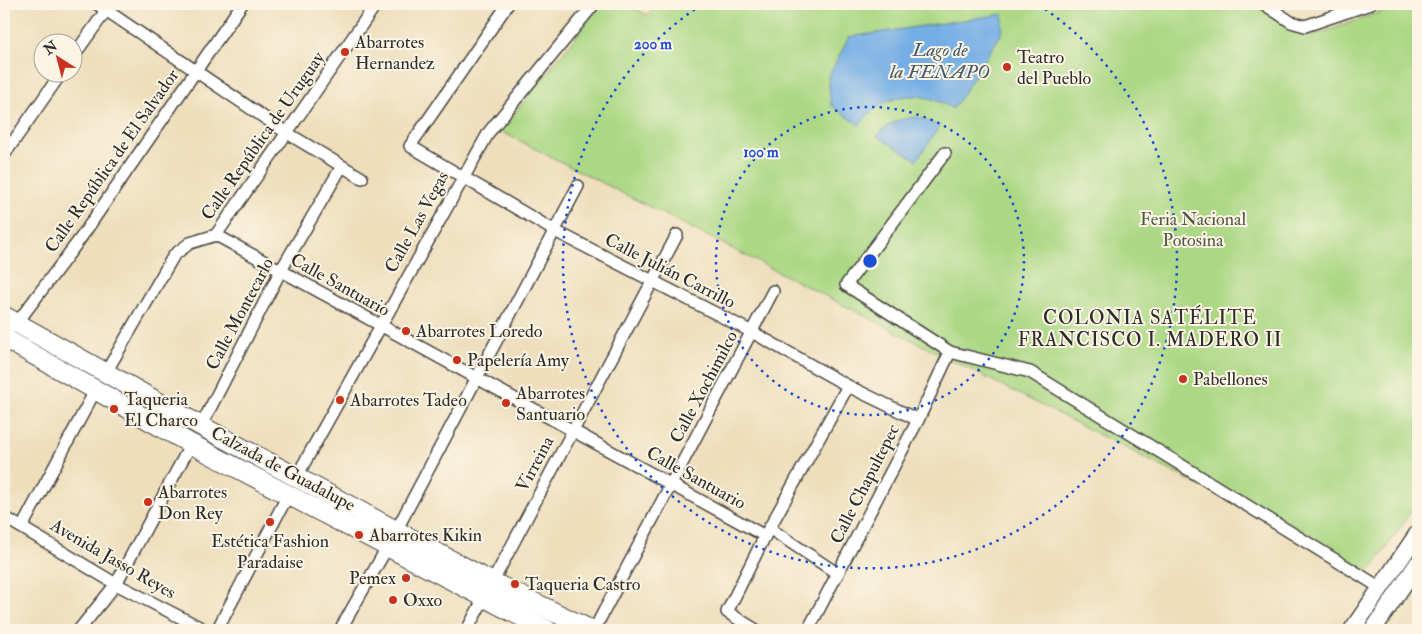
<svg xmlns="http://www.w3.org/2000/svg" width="1422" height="634" font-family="'IM FELL Double Pica',serif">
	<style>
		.green { fill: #acd885; stroke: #6c8258 }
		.water { fill: #74aee5; stroke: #506c88 }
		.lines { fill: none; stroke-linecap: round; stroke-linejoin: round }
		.street-casing { stroke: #484641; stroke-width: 14 }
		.secondary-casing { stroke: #484641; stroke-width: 19 }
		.primary-casing { stroke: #484641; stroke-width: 21 }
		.street { stroke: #fff; stroke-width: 11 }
		.secondary { stroke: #fff; stroke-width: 16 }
		.primary { stroke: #fff; stroke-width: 19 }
		.ring { fill: none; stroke: #1d4ed8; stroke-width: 2.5; stroke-dasharray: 2.5 5 }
		.poi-dot { fill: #c8321e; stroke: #fcf5e5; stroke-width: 2 }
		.labels { text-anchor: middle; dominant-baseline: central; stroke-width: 4; stroke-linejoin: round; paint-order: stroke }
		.poi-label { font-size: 18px; fill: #2b2b2b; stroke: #fcf5e5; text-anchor: start }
		.street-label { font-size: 18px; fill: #2b2b2b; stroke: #fcf5e5 }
		.park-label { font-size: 18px; fill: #4b5642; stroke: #fcf5e5 }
		.water-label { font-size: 19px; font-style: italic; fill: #45596c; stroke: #fcf5e5 }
		.neighbourhood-label { font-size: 19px; letter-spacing: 1px; fill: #2b2b2b; stroke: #fcf5e5 }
		.centre { fill: #1d4ed8; stroke: #fcf5e5; stroke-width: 2.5 }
		.ring-label { font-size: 15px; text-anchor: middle; font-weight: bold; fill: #1d4ed8; stroke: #fcf5e5; stroke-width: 4; stroke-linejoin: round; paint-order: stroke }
	</style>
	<rect width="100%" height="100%" fill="#fcf5e5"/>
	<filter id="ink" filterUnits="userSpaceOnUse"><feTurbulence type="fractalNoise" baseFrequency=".02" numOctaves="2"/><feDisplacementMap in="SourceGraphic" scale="10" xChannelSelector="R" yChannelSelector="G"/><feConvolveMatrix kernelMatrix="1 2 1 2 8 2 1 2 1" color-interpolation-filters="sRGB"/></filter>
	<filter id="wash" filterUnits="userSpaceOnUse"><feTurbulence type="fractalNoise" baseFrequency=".0096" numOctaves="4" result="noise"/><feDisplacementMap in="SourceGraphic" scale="20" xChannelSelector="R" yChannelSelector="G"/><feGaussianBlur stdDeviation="1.12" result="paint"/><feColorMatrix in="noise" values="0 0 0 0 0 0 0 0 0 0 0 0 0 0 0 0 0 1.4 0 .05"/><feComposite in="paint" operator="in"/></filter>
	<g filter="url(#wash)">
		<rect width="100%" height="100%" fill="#eedebc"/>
		<path class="green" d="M602,4H625L647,15L656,4H1257L1289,26L1313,36L1403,4H1418V501L1370,572L500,131Z"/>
		<g class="water">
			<path d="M1003,14L1002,33L953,109C917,87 886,93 859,125L831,105L828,77L849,37Z"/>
			<path d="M917,117L940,126L917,160L877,136C889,123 899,118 917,117Z"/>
		</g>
	</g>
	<g filter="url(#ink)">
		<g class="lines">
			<g class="street-casing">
				<g id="street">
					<path d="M97,4L287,133L362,178"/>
					<path d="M508,4L410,146L555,231L752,332L848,386L918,420"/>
					<path d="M1264,4L1291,22L1305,26L1370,4"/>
					<path d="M72,58L110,5"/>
					<path d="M945,153L846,285L950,352L1030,372L1381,588"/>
					<path d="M4,155L62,72"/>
					<path d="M216,235L765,536"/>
					<path d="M14,327L80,239L242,4"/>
					<path d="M105,374L174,255L190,243L216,235L376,4"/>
					<path d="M201,426L280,272L342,166"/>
					<path d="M297,476L489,132L594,4"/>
					<path d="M4,517L116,584L205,630"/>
					<path d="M22,527L95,391"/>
					<path d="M769,528L838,574"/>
					<path d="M79,630L116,584L191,444"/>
					<path d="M217,630L288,495"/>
					<path d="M340,630L388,546L578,186"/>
					<path d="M467,630L677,235"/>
					<path d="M594,630L773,291"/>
					<path d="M756,630L727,612L765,536L848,386"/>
					<path d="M808,630L918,420L950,352"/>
				</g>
			</g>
			<g class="secondary-casing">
				<g id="secondary">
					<path d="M1352,630L1418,533"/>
					<path d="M1373,630L1418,563"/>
				</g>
			</g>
			<g class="primary-casing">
				<g id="primary">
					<path d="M4,316L201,426L492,582L591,630"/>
					<path d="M4,338L191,444L547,630"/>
				</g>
			</g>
			<use href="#street" class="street"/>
			<use href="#secondary" class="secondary"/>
			<use href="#primary" class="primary"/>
		</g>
	</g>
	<g class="ring">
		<circle cx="870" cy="261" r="154"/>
		<path d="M1039 5A307 307 0 1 1 701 5"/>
	</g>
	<g class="poi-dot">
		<circle cx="345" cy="52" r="5"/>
		<circle cx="1007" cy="67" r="5"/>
		<circle cx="406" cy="331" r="5"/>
		<circle cx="457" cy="360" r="5"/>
		<circle cx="1183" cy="379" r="5"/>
		<circle cx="340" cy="400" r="5"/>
		<circle cx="506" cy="403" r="5"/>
		<circle cx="114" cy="409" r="5"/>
		<circle cx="148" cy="502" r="5"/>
		<circle cx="270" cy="522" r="5"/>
		<circle cx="359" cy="535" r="5"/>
		<circle cx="406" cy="578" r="5"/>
		<circle cx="515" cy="584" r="5"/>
		<circle cx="393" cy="600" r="5"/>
	</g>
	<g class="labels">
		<g class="poi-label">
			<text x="355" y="42">Abarrotes<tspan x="355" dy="21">Hernandez</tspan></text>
			<text x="1017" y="57">Teatro<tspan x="1017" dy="21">del Pueblo</tspan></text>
			<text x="416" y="331">Abarrotes Loredo</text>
			<text x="467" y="360">Papelería Amy</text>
			<text x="1193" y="379">Pabellones</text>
			<text x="516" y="393">Abarrotes<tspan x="516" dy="21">Santuario</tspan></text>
			<text x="124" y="399">Taqueria<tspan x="124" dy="21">El Charco</tspan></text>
			<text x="350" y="400">Abarrotes Tadeo</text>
			<text x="158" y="492">Abarrotes<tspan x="158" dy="21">Don Rey</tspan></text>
			<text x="369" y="535">Abarrotes Kikin</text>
			<text x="270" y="541" text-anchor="middle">Estética Fashion<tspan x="270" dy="21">Paradaise</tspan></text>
			<text x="396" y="578" text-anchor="end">Pemex</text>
			<text x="525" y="584">Taqueria Castro</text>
			<text x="403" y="600">Oxxo</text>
		</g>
		<g class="street-label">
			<text transform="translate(263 136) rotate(-55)">Calle República de Uruguay</text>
			<text transform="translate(112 161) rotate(-55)">Calle República de El Salvador</text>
			<text transform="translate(417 222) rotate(-61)">Calle Las Vegas</text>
			<text transform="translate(670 271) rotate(27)">Calle Julián Carrillo</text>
			<text transform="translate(340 285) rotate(29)">Calle Santuario</text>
			<text transform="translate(240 314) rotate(-62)">Calle Montecarlo</text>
			<text transform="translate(704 387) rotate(-62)">Calle Xochimilco</text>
			<text transform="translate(535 464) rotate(-62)">Virreina</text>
			<text transform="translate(283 469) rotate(28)">Calzada de Guadalupe</text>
			<text transform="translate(696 478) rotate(29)">Calle Santuario</text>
			<text transform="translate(865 484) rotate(-63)">Calle Chapultepec</text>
			<text transform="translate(113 559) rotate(30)">Avenida Jasso Reyes</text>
		</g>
		<g class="park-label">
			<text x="1193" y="219">Feria Nacional<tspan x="1193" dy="21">Potosina</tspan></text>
		</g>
		<g class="water-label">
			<text x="940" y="50">Lago de<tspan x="940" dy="22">la FENAPO</tspan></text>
		</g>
		<g class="neighbourhood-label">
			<text x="1150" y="318">COLONIA SATÉLITE<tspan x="1150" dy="22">FRANCISCO I. MADERO II</tspan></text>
		</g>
	</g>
	<circle cx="870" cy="261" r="8" class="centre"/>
	<g class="ring-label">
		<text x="653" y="49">200 m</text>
		<text x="761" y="157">100 m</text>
	</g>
	<rect width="1422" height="634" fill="none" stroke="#fcf5e5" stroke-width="20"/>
	<g transform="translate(58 58) rotate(324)"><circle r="24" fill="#fcf5e5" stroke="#a8a49b"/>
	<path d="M0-4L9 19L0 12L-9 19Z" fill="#c8321e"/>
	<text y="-8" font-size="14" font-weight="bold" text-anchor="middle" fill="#2b2b2b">N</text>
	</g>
</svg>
